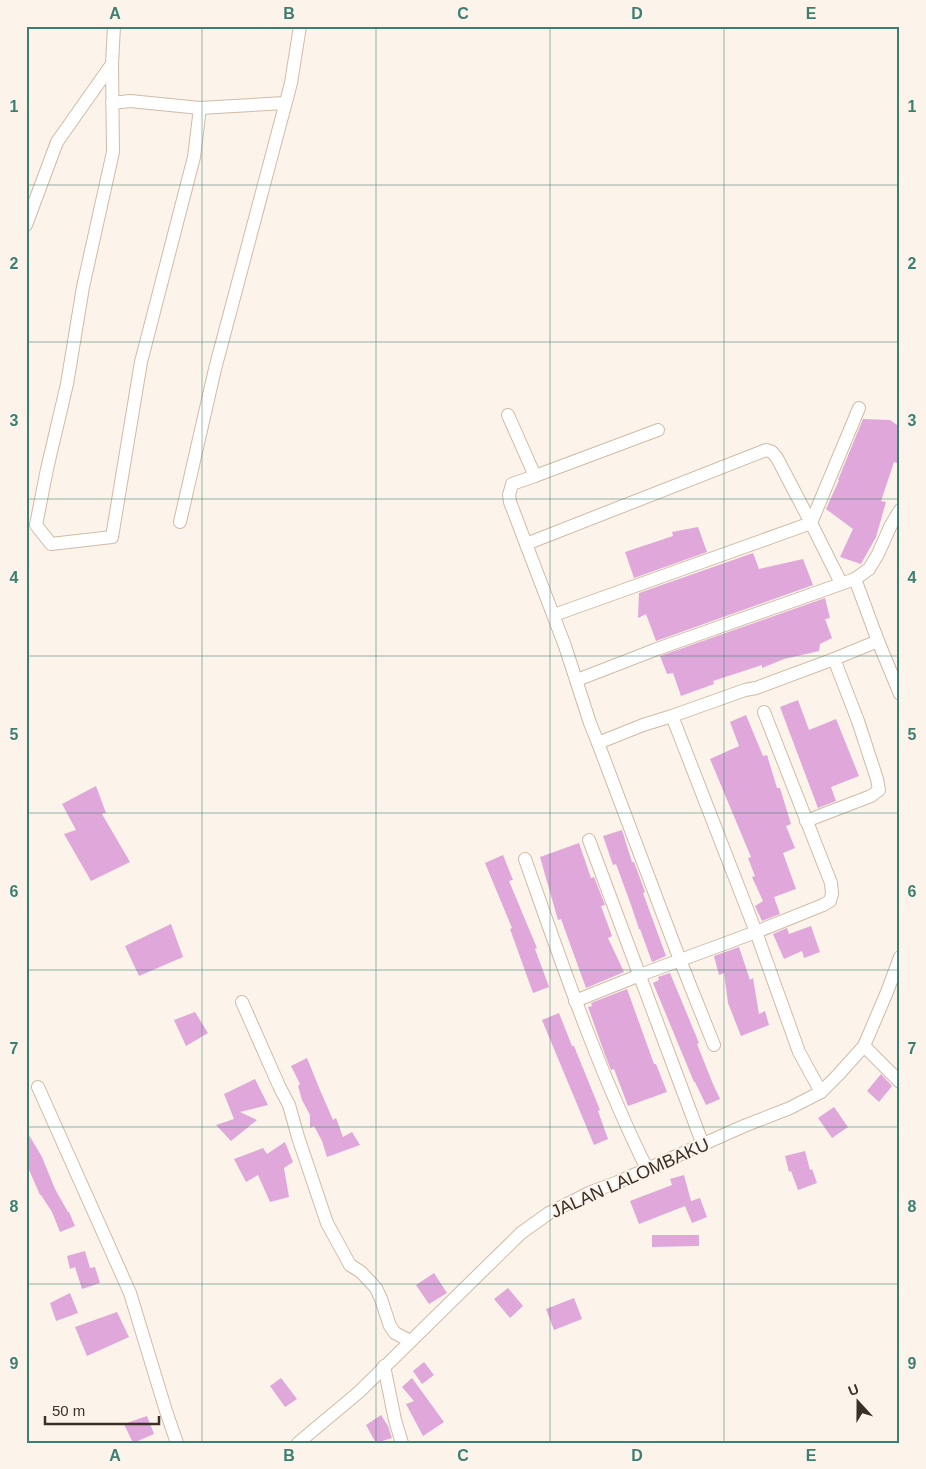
<svg xmlns="http://www.w3.org/2000/svg" width="926" height="1469" font-family="Arial,sans-serif">
	<style>
		.building { fill: #dfa7da }
		.lines { fill: none; stroke-linecap: round; stroke-linejoin: round }
		.minor-casing { stroke: #d0bba6; stroke-width: 14 }
		.minor { stroke: #fff; stroke-width: 12 }
		.grid { fill: none; stroke: #3c7f72; stroke-width: 1; stroke-opacity: 0.55 }
		.labels { text-anchor: middle; dominant-baseline: central; stroke-width: 4; stroke-linejoin: round; paint-order: stroke }
		.street-label { font-size: 18px; fill: #393028; stroke: #fcf3ea }
		.neatline { fill: none; stroke: #3c7f72; stroke-width: 2 }
		.grid-label { font-size: 16px; text-anchor: middle; font-weight: bold; fill: #3c7f72 }
	</style>
	<rect width="100%" height="100%" fill="#fcf3ea"/>
	<g class="building">
		<path d="M863,419L890,420L900,427V464L894,462L881,501L886,502L876,537L861,564L840,557L853,529L826,509L839,480H838Z"/>
		<path d="M698,527L707,552L634,578L625,552L673,536L672,532Z"/>
		<path d="M753,553L759,569L803,559L813,585L656,641L646,614L638,618L639,593Z"/>
		<path d="M825,598L830,618L825,619L832,638L820,644L819,651L784,659L762,668V665L713,681L714,684L681,696L673,673L667,674L660,656Z"/>
		<path d="M798,700L809,730L836,719L859,776L831,787L836,801L818,808L780,707Z"/>
		<path d="M746,715L763,756L767,755L777,788H780L791,824L786,826L795,848L783,853L796,889L774,897L780,914L762,921L755,906L763,901L752,877L755,876L748,858L751,857L710,759L739,746L730,722Z"/>
		<path d="M96,786L106,813L102,814L130,862L91,881L64,834L76,830L62,804Z"/>
		<path d="M622,830L632,862H634L645,892L643,893L666,956L652,962L640,929H639L631,905L616,864L613,865L603,836Z"/>
		<path d="M579,843L591,878L594,877L605,905L601,906L612,936L608,938L624,972L586,988L561,919L558,920L540,857Z"/>
		<path d="M503,855L513,880L509,881L537,948L535,949L549,987L533,993L510,929L512,928L485,863Z"/>
		<path d="M171,924L183,957L139,976L125,946Z"/>
		<path d="M811,926L820,952L804,958L802,951L784,959L773,934L787,928L789,934Z"/>
		<path d="M739,947L750,980L753,978L759,1014L765,1011L769,1025L741,1036L728,1003L724,973L719,975L714,956Z"/>
		<path d="M670,973L699,1043L697,1044L713,1084L720,1099L706,1105L695,1082H694L653,983L659,980L658,977Z"/>
		<path d="M627,989L654,1064H656L667,1092L628,1106L614,1069L611,1070L604,1052L588,1007L592,1006L591,1003Z"/>
		<path d="M195,1012L208,1033L186,1046L174,1020Z"/>
		<path d="M559,1013L572,1046H574L600,1110L598,1111L608,1139L594,1145L542,1020Z"/>
		<path d="M307,1058L320,1090L333,1120L336,1118L343,1137L352,1132L360,1145L327,1157L322,1141L314,1126L310,1128V1115L302,1100L298,1086L300,1084L291,1066Z"/>
		<path d="M881,1074L892,1086L879,1102L867,1091Z"/>
		<path d="M255,1079L268,1105L240,1112L257,1120L231,1141L216,1125L234,1119L224,1094Z"/>
		<path d="M834,1107L848,1127L832,1138L818,1118Z"/>
		<path d="M26,1130L42,1157L55,1189L68,1212H69L75,1226L60,1232L52,1212L41,1195H40L26,1163Z"/>
		<path d="M285,1142L293,1162L284,1168L289,1197L270,1202L258,1175L246,1182L234,1159L263,1148L267,1154Z"/>
		<path d="M805,1151L810,1170L812,1169L817,1183L798,1190L791,1171L789,1172L785,1156Z"/>
		<path d="M684,1175L691,1201L700,1198L707,1217L692,1223L685,1206L639,1224L630,1201L672,1185L670,1179Z"/>
		<path d="M652,1235H699V1246L652,1247Z"/>
		<path d="M85,1251L90,1268L95,1267L100,1283L82,1289L75,1267L70,1269L67,1256Z"/>
		<path d="M434,1273L447,1293L429,1304L416,1285Z"/>
		<path d="M508,1288L523,1306L510,1318L494,1299Z"/>
		<path d="M70,1293L78,1313L56,1321L50,1303Z"/>
		<path d="M574,1298L582,1319L554,1330L546,1309Z"/>
		<path d="M117,1312L129,1337L87,1356L75,1327Z"/>
		<path d="M424,1362L434,1375L422,1384L413,1371Z"/>
		<path d="M281,1378L297,1399L285,1407L270,1386Z"/>
		<path d="M412,1378L444,1422L423,1436L406,1404L414,1401L402,1387Z"/>
		<path d="M381,1415L388,1426L392,1438L376,1443L366,1425Z"/>
		<path d="M147,1416L154,1434L133,1443L124,1424Z"/>
	</g>
	<g class="lines">
		<g class="minor-casing">
			<g id="minor">
				<path d="M112,103L130,101L200,108L194,157L141,362L112,537L51,544L36,525L47,469L67,384L83,287L113,152L112,64L114,26"/>
				<path d="M200,108L285,103"/>
				<path d="M26,225L57,142L112,64"/>
				<path d="M508,415L535,476L512,484L509,495L510,502L565,646L590,723L598,743L643,725L672,716L756,932L640,975L575,1001"/>
				<path d="M535,476L658,430"/>
				<path d="M180,522L215,369L291,83L300,26"/>
				<path d="M811,523L859,408"/>
				<path d="M526,544L766,450L772,452L777,458L811,523"/>
				<path d="M554,615L811,523L841,583"/>
				<path d="M878,641L900,694"/>
				<path d="M834,659L878,641L855,579"/>
				<path d="M577,680L657,649L855,579L869,569L878,554L891,525L900,510"/>
				<path d="M764,712L831,883L832,894L830,901L823,905L756,932L799,1052L821,1092"/>
				<path d="M672,716L745,690L756,688L834,659L858,721L877,779L879,790L871,796L806,821"/>
				<path d="M598,743L680,960L714,1045"/>
				<path d="M589,840L703,1145"/>
				<path d="M525,859C562,964 598,1070 647,1169"/>
				<path d="M242,1002L280,1088L289,1105L298,1137L327,1223L350,1265L361,1272L376,1288L381,1299L390,1326L395,1333L410,1341"/>
				<path d="M864,1046L900,1082"/>
				<path d="M38,1087L130,1293L166,1411L177,1443"/>
				<path d="M384,1366L395,1420L402,1443"/>
				<path d="M298,1443L359,1392L521,1233L549,1213L591,1192L618,1182L744,1126L790,1108L821,1092L838,1075L864,1046L887,992L900,957"/>
			</g>
		</g>
		<use href="#minor" class="minor"/>
	</g>
	<path class="grid" d="M202,26V1443M376,26V1443M550,26V1443M724,26V1443M26,185H900M26,342H900M26,499H900M26,656H900M26,813H900M26,970H900M26,1127H900M26,1284H900"/>
	<g class="labels">
		<g class="street-label">
			<text transform="translate(630 1178) rotate(-24)">JALAN LALOMBAKU</text>
		</g>
	</g>
	<rect width="926" height="1469" fill="none" stroke="#fcf3ea" stroke-width="55"/>
	<g transform="translate(858 1402) rotate(339)" stroke="#fcf3ea" stroke-width="4" paint-order="stroke">
	<path d="M0-4L9 19L0 12L-9 19Z" fill="#393028"/>
	<text y="-8" font-size="14" font-weight="bold" text-anchor="middle" fill="#393028">U</text>
	</g>
	<path d="M45 1416v8h114v-8" fill="none" stroke="#393028" stroke-width="2.5"/>
	<text x="52" y="1416" font-size="15" fill="#393028" stroke="#fcf3ea" stroke-width="4" paint-order="stroke">50 m</text>
	<rect x="28" y="28" width="870" height="1414" class="neatline"/>
	<g class="grid-label">
		<text x="115" y="19">A</text>
		<text x="289" y="19">B</text>
		<text x="463" y="19">C</text>
		<text x="637" y="19">D</text>
		<text x="811" y="19">E</text>
		<text x="14" y="112">1</text>
		<text x="912" y="112">1</text>
		<text x="14" y="269">2</text>
		<text x="912" y="269">2</text>
		<text x="14" y="426">3</text>
		<text x="912" y="426">3</text>
		<text x="14" y="583">4</text>
		<text x="912" y="583">4</text>
		<text x="14" y="740">5</text>
		<text x="912" y="740">5</text>
		<text x="14" y="897">6</text>
		<text x="912" y="897">6</text>
		<text x="14" y="1054">7</text>
		<text x="912" y="1054">7</text>
		<text x="14" y="1212">8</text>
		<text x="912" y="1212">8</text>
		<text x="14" y="1369">9</text>
		<text x="912" y="1369">9</text>
		<text x="115" y="1461">A</text>
		<text x="289" y="1461">B</text>
		<text x="463" y="1461">C</text>
		<text x="637" y="1461">D</text>
		<text x="811" y="1461">E</text>
	</g>
</svg>
